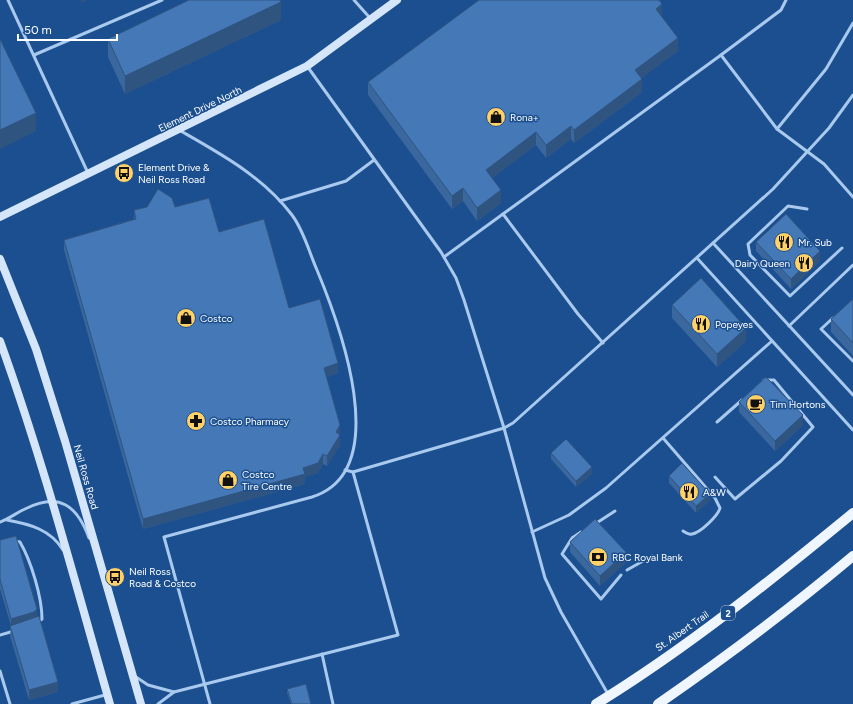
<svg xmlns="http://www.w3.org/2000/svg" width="853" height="704" font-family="Figtree,sans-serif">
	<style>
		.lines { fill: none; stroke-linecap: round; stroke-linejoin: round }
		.lane { stroke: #a9c9ee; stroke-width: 3 }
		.secondary { stroke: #d6e6fa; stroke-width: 8 }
		.primary { stroke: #f0f6ff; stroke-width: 10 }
		.wall { fill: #3a679d }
		.shaded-wall { fill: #305480 }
		.building { fill: #4478b7; stroke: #305480 }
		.labels { text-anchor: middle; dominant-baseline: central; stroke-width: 3; stroke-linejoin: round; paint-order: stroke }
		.shield { fill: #1b4f8f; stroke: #bbcadd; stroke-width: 1 }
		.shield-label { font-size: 9px; font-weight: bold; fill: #fff }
		.street-label { font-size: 10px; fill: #fff; stroke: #1b4f8f }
		.poi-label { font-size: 10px; fill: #fff; stroke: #1b4f8f; text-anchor: start }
	</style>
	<rect width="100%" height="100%" fill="#1b4f8f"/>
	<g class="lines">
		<g class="lane">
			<path d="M8,0L88,173"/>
			<path d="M354,0L370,18"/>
			<path d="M34,55L162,0"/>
			<path d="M721,55L781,10L786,0"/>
			<path d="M307,66L441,252L456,278L464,300L504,428L545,578L561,612L608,694"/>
			<path d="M777,129L826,69L853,23"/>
			<path d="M179,130C221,154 262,176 292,215C304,231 309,252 317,270C339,323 395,471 312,497L164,537L210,704"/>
			<path d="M280,201L346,181L374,160"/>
			<path d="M807,209L788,206L748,244L750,255L790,296L842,248"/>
			<path d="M503,214L578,314L603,343"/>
			<path d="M713,243L853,395"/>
			<path d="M444,257L721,55L777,129L824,164L853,197"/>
			<path d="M697,258L853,430"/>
			<path d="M833,318L821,329L853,361"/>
			<path d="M789,326L853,265"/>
			<path d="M717,422L742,400"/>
			<path d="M663,438L715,498L720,508C718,516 700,533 692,534C689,535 686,533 683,531"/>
			<path d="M345,470L353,472L504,428L513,423L773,189L829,128L853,95"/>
			<path d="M715,477L735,499L781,461L813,427L774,380H764"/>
			<path d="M7,520C30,524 51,530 63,550"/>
			<path d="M0,522C9,519 16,513 25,509C59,492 77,505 89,538"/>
			<path d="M595,524L615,511"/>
			<path d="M532,532L569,515L606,488L772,341"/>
			<path d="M581,532L572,538L562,554L601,599L621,575"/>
			<path d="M15,541L20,542C31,561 42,597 42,619L38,622"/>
			<path d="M627,570L652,556"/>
			<path d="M0,635L14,631"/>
			<path d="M322,654L333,704"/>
			<path d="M0,671L10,704"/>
			<path d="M136,677L148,685L174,692"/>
			<path d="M72,704L105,695"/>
			<path d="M158,704L174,692L398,635L353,472"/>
		</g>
		<g class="secondary">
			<path d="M0,217L307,66L397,0"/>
			<path d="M0,259L36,349L65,441L141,704"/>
			<path d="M0,341C43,460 75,582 110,704"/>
		</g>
		<g class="primary">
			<path d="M596,704C687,648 770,581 853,513"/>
			<path d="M658,704C726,657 790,609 853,556"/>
		</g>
	</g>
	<g class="wall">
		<path d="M662,17L678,51L641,78L642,92L574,143L571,139L546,158L536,145L492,178L501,203L477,221L463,201L452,209L368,95V82Z"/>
		<path d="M281,20L125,94L108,57V39Z"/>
		<path d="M175,207L219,232L289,308L338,373L326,377L340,425V445L327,466L323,464L318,473L305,477V484L143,529L64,250V240L134,219V210Z"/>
		<path d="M756,242L820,261L791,289L756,251Z"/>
		<path d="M853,299V356L831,332V319Z"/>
		<path d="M672,305L746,341L717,367L672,318Z"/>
		<path d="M739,402L803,425L775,451L739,412Z"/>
		<path d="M551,453L592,474L576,487L551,459Z"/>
		<path d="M669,476L710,500L696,513L669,483Z"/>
		<path d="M0,540L37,616L58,692L29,700L10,636L11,626L0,589Z"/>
		<path d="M570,542L626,562L600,586L570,552Z"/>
		<path d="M287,689L311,704H291L287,693Z"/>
	</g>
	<g class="shaded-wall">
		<path d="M81,0H87L81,3Z"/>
		<path d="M281,2V20L125,94V76Z"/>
		<path d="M662,4V17L656,9Z"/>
		<path d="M678,38V51L635,83V70Z"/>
		<path d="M642,79V92L574,143V130Z"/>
		<path d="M36,113V131L0,149V130Z"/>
		<path d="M571,126V139L546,158V145Z"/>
		<path d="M536,132V145L486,183V170Z"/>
		<path d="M463,188V201L452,209V196Z"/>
		<path d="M501,190V203L477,221V208Z"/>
		<path d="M820,251V261L791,289V279Z"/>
		<path d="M746,328V341L717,367V354Z"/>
		<path d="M338,363V373L324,378V368Z"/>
		<path d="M803,415V425L775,451V441Z"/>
		<path d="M340,425V445L327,466V456L336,432Z"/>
		<path d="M323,454V464L318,473L305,477V484L143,529V519L303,468Z"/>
		<path d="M592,467V474L576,487V481Z"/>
		<path d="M710,494V500L696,513V506Z"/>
		<path d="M626,552V562L600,586V576Z"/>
		<path d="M37,609V619L11,629V619Z"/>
		<path d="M58,682V692L29,700V690Z"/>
	</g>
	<g class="building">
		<path d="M189,0H280L281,2L125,76L108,39Z"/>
		<path d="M479,0H659L662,4L656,9L678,38L635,70L642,79L574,130L571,126L546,145L536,132L486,170L501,190L477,208L463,188L452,196L368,82Z"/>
		<path d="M0,39L36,113L0,130Z"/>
		<path d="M158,189L172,198L175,207L209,198L219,232L264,219L289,308L320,299L338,363L324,368L340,425L336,432L340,435L327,456L323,454L318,463L303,468L305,474L143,519L64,240L136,219L134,210L147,207Z"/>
		<path d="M786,214L820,251L791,279L756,242Z"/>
		<path d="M701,278L746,328L717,354L672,305Z"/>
		<path d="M853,299V343L831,319Z"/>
		<path d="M766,377L803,415L775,441L739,402Z"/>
		<path d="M566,439L592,467L576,481L551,453Z"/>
		<path d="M682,463L710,494L696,506L669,476Z"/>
		<path d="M595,519L626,552L600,576L570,542Z"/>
		<path d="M16,536L37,609L34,612L11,619L0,579V540Z"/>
		<path d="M39,616L58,682L29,690L10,626Z"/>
		<path d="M306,684L311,704H292L287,689Z"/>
	</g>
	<defs>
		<g id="shop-disc" transform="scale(1)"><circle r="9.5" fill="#ffd166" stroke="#1b4f8f"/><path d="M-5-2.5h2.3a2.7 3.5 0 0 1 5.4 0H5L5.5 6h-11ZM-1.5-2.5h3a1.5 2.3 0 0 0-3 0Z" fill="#111"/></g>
		<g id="bus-disc" transform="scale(1)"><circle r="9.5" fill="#ffd166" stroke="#1b4f8f"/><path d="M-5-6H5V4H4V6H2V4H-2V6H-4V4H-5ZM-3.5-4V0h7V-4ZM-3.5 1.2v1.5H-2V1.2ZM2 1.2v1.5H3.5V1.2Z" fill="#111"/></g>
		<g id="restaurant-disc" transform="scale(1)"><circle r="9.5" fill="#ffd166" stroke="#1b4f8f"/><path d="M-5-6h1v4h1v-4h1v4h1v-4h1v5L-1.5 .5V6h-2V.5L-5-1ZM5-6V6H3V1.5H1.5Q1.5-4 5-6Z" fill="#111"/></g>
		<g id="cafe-disc" transform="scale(1)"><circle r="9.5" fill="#ffd166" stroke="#1b4f8f"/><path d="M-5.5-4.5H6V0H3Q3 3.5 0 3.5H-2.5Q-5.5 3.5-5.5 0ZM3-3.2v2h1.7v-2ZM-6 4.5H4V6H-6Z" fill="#111"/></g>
		<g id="pharmacy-disc" transform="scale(1)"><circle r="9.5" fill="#ffd166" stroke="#1b4f8f"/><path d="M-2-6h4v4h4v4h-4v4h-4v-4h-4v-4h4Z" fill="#111"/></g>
		<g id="bank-disc" transform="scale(1)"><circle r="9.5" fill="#ffd166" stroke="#1b4f8f"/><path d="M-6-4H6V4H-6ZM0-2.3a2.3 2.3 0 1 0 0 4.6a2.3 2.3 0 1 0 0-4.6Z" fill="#111"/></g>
	</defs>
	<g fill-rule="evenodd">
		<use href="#shop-disc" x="496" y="117"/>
		<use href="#bus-disc" x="124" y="173"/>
		<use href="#restaurant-disc" x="784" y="242"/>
		<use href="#restaurant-disc" x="804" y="263"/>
		<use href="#shop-disc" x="186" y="318"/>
		<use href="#restaurant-disc" x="701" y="324"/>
		<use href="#cafe-disc" x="756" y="404"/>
		<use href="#pharmacy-disc" x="196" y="421"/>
		<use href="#shop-disc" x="228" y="480"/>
		<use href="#restaurant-disc" x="689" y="492"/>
		<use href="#bank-disc" x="598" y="557"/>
		<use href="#bus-disc" x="115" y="577"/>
	</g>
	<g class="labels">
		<rect class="shield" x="721" y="606" width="14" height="14" rx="3"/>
		<g class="shield-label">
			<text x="728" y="613">2</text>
		</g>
		<g class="street-label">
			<text transform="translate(200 109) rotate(-26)">Element Drive North</text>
			<text transform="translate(86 477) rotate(74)">Neil Ross Road</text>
			<text transform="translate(682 631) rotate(-35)">St. Albert Trail</text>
		</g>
		<g class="poi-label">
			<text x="510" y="117">Rona+</text>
			<text x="138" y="167">Element Drive &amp;<tspan x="138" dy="12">Neil Ross Road</tspan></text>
			<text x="798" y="242">Mr. Sub</text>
			<text x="790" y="263" text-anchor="end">Dairy Queen</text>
			<text x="200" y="318">Costco</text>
			<text x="715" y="324">Popeyes</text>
			<text x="770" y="404">Tim Hortons</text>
			<text x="210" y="421">Costco Pharmacy</text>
			<text x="242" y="474">Costco<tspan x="242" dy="12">Tire Centre</tspan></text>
			<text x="703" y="492">A&amp;W</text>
			<text x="612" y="557">RBC Royal Bank</text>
			<text x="129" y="571">Neil Ross<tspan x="129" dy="12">Road &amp; Costco</tspan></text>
		</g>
	</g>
	<path d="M18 34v6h99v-6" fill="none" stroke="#ffffff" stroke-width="2"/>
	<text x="24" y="34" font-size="12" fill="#ffffff" stroke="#1b4f8f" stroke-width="3" paint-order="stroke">50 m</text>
</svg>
